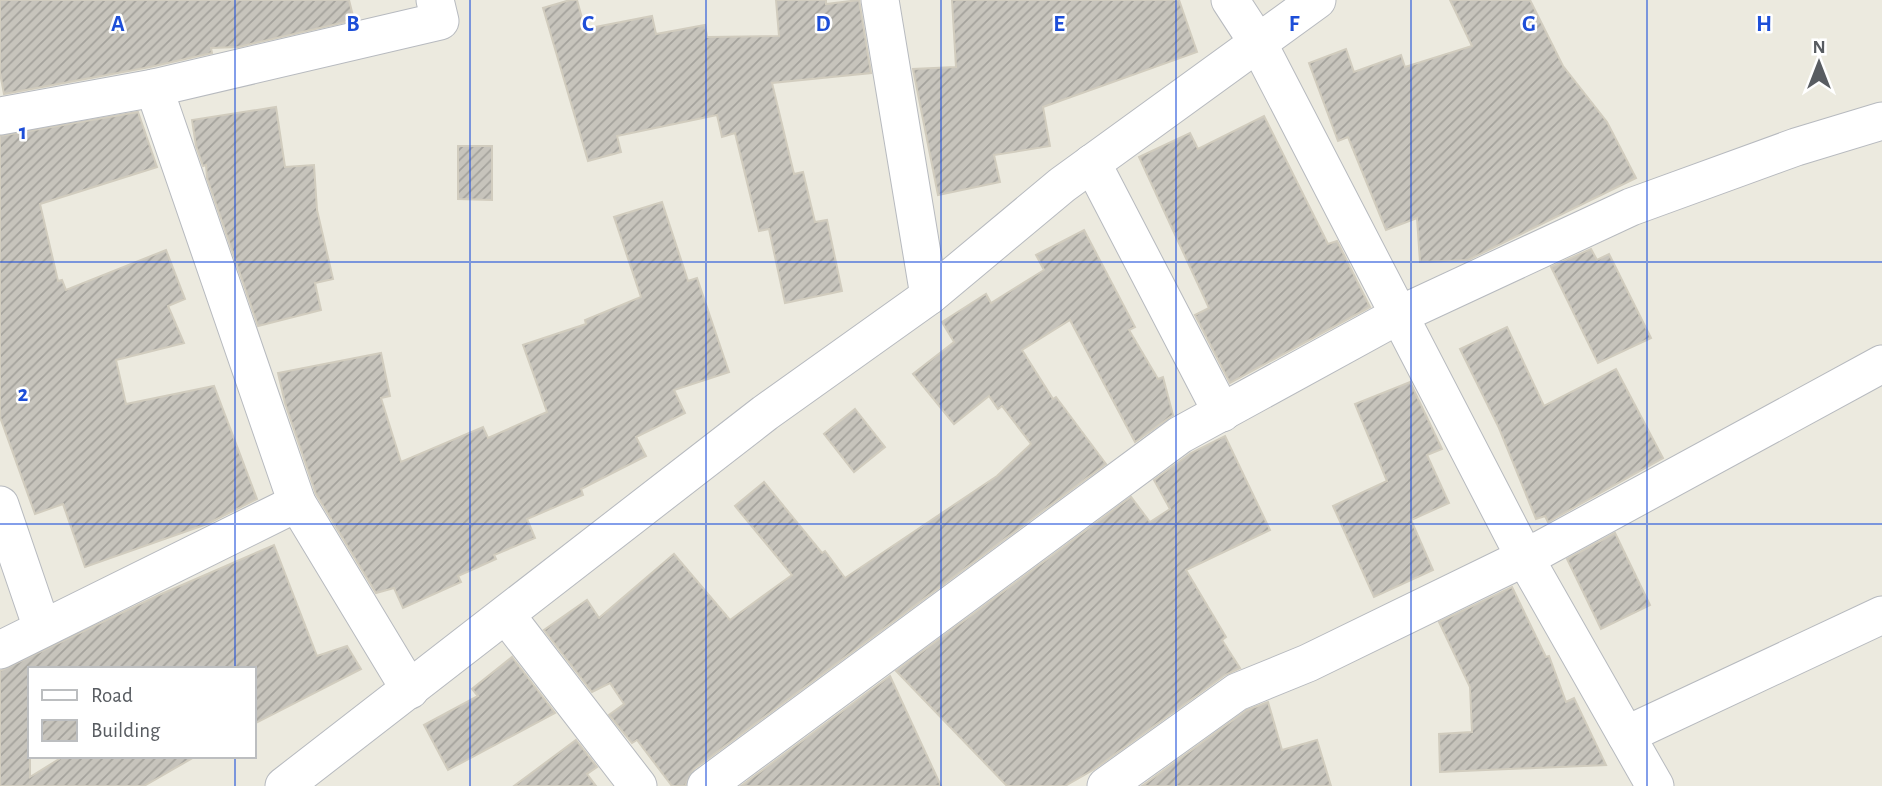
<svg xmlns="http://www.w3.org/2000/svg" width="1882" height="786" font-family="'Alegreya Sans',sans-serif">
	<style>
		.building { fill: url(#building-hatch); stroke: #d1ccbe; stroke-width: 2 }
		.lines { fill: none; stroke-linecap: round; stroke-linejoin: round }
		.street-casing { stroke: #b7babf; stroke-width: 39 }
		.street { stroke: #fff; stroke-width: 37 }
		.grid { fill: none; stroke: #1d4ed8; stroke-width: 2; stroke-opacity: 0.55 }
		.grid-label { font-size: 23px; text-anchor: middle; font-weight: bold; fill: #1d4ed8; stroke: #fff; stroke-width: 5; stroke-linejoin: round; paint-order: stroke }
	</style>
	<defs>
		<pattern id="building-hatch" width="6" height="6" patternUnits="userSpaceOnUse" patternTransform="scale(1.75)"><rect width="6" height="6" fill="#c7c4bc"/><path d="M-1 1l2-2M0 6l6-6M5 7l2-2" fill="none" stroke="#a4a29c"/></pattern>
	</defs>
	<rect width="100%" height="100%" fill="#eceadf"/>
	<g class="building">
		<path d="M0,0H349L354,20L238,47L211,48L212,53L150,67L4,94L0,73Z"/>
		<path d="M570,0H577L585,29L652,16L656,34L705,25L707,37L779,36L776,0H826V4L859,0L871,73L772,83L794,174L803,172L815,222L827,220L842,291L785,303L769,229L759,231L735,133L722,137L717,115L617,136L621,152L588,161L543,8Z"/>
		<path d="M952,0H1179L1197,52L1043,107L1050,146L994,155L1000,182L938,195L913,69L956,67Z"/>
		<path d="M1450,0H1530L1563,66L1607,122L1636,178L1468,260L1420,262L1417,218L1386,230L1348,137L1338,141L1309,63L1346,49L1354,72L1401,55L1405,67L1472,46Z"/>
		<path d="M276,107L285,167L314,165L317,210L333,279L315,283L321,310L258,326L207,178L206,165L203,166L196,146L192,120Z"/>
		<path d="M138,112L157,167L40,204L58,281L62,280L66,290L166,250L185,299L168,306L184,343L116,360L126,404L214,386L257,499L207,524L85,567L63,504L35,514L0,417V136Z"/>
		<path d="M1264,116L1328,244L1337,241L1370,307L1230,383L1195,315L1209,308L1139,157L1190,133L1198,149Z"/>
		<path d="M458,146H492V200L458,199Z"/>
		<path d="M662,202L688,281L697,278L729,372L674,390L685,413L636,437L646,456L581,489L583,495L527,519L535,538L494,555L496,559L458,576L461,582L403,608L394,588L376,593L316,494L285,403L278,373L381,353L390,396L381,398L401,462L483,427L488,438L547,412L523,345L586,324L585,320L641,297L614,217Z"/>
		<path d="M1084,230L1135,327L1129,330L1158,379L1163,377L1173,415L1135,442L1070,320L1022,350L1053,399L1056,397L1106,464L694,769L685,786H672L637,740L632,743L609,715L624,704L610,683L592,692L544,630L587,600L599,618L674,554L730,620L792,575L735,506L764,482L822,553L825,551L845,578L997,476L1031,444L1002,406L998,409L989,396L954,424L913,374L954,342L942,322L986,294L991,303L1044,270L1036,255Z"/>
		<path d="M1591,249L1597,260L1609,254L1651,338L1598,363L1551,267Z"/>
		<path d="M1507,327L1544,406L1616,369L1663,458L1548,522L1545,516L1536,519L1499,428L1460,349Z"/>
		<path d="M1410,382L1442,449L1427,455L1449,503L1411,520L1433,570L1374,597L1333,506L1387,481L1355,404Z"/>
		<path d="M855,409L885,447L854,472L824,434Z"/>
		<path d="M1225,436L1270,530L1186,570L1226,637L1222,640L1240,668L1225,675L1093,770L1065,786H1007L896,671L1131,497L1150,522L1170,509L1154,480L1191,453Z"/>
		<path d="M1615,533L1650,605L1601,629L1567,559Z"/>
		<path d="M274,545L317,656L347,646L361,669L254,724V669H30V777L64,756H196L144,786H0V671L159,595Z"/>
		<path d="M1512,587L1546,657L1549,656L1566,702L1574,698L1606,765L1440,772L1439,734L1472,732L1470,687L1439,622Z"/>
		<path d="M512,657L555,713L448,770L424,725L478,696L472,689Z"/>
		<path d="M890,676L941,786H741Z"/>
		<path d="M1268,702L1282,750L1317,740L1331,786H1142L1247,710Z"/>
		<path d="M576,740L597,767L587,774L596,786H514Z"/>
	</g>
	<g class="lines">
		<g class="street-casing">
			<g id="street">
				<path d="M880,0L929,296"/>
				<path d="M1230,0L1258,43L1525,558L1655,786"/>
				<path d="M154,88L297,503L410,690"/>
				<path d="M0,116L154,88L440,21L435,0"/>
				<path d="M1092,163L1222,413"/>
				<path d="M0,505L42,628"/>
				<path d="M506,615L638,786"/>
				<path d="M0,650L297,503"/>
				<path d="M1626,735L1882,615"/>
				<path d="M284,786L765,413L929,296L1062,185L1317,0"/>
				<path d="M706,786L1180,435L1399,315L1631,207L1796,147L1882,121"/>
				<path d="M1106,786L1237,692L1308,663L1542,549L1882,364"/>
			</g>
		</g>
		<use href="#street" class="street"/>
	</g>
	<path class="grid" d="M235,0V669M470,0V786M706,0V786M941,0V786M1176,0V786M1411,0V786M1647,0V786M0,262H1882M0,524H1882M235,756V786"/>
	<g class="grid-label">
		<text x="118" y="31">A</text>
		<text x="353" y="31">B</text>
		<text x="588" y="31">C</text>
		<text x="823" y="31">D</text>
		<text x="1059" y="31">E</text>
		<text x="1294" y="31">F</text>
		<text x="1529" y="31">G</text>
		<text x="1764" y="31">H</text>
		<text x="23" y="139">1</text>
		<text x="23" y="401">2</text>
	</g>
	<rect x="28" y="667" width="228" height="91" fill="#ffffff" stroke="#bcbec0" stroke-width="2"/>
	<rect x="42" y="690" width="35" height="10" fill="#ffffff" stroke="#bcbec0" stroke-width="2"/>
	<text x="91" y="702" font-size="21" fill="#585c61">Road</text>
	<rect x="42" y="720" width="35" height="21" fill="url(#building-hatch)" stroke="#bcbec0" stroke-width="2"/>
	<text x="91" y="737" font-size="21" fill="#585c61">Building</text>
	<g transform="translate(1819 63)" stroke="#ffffff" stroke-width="5" paint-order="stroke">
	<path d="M0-5L12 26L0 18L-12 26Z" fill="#585c61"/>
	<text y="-10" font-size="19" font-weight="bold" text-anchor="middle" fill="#585c61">N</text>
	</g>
</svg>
